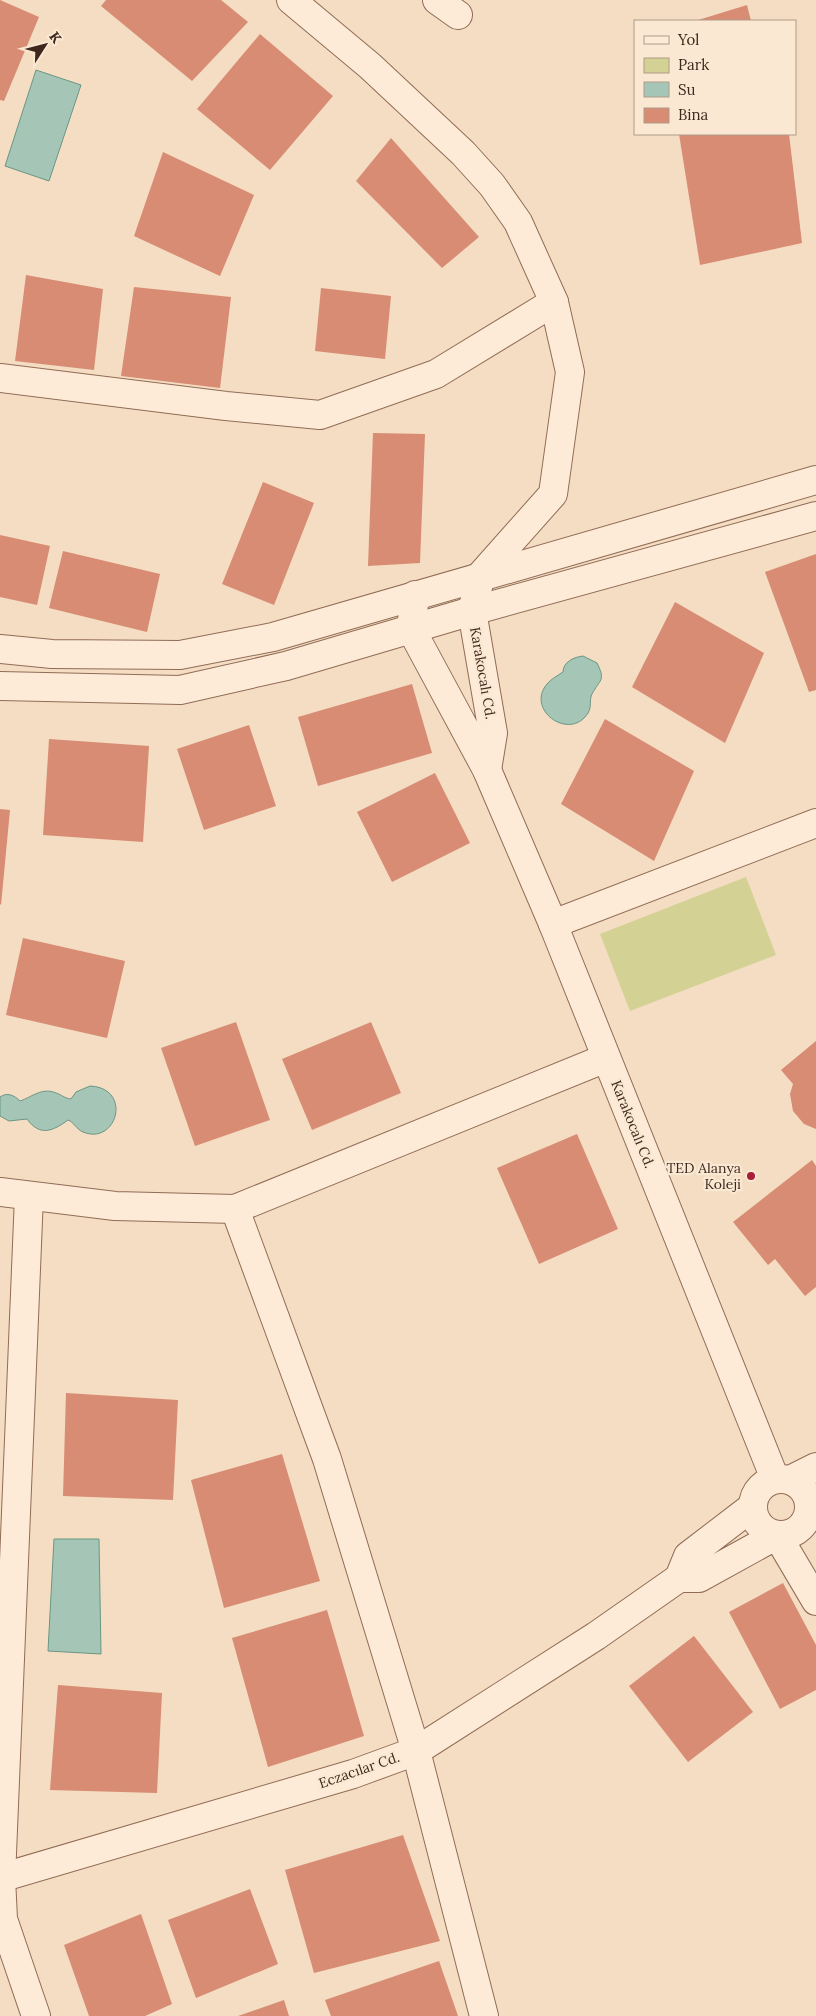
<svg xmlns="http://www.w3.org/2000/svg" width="816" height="2016" font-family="Lora,serif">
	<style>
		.green { fill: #d4d194 }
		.water { fill: #a5c6b7; stroke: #6a9684 }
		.building { fill: #d78c73 }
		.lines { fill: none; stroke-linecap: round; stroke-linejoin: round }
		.minor-casing { stroke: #916c56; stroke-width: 30 }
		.minor { stroke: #fdebd7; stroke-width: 28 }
		.poi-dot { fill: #a81e36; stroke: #fae8d3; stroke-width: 2 }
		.labels { text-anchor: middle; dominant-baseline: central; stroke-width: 4.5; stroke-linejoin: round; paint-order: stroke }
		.street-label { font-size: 14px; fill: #3f271d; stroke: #fae8d3 }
		.poi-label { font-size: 14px; fill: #3f271d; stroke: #fae8d3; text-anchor: end }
	</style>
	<rect width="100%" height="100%" fill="#f4ddc2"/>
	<path class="green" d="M746,877L776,955L630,1011L600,934Z"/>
	<g class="water">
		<path d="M36,70L81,85L49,181L5,166Z"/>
		<path d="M583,656L597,663C606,681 600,679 592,694C589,699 592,707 588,713C570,742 525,710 547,684C551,679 557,676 563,672C563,662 574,657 583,656Z"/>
		<path d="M90,1086C133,1088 117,1146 83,1132C76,1129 74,1122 68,1120C53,1131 40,1137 27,1119L9,1121L0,1116V1097C7,1092 14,1095 20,1101C32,1097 42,1087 56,1093C62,1095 64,1098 71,1099L76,1092Z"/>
		<path d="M54,1539H99L101,1654L48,1651Z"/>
	</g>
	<g class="building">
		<path d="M0,0L39,17L4,101L0,100Z"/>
		<path d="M106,0H221L248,22L192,81L101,6Z"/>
		<path d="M747,5L751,21H695Z"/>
		<path d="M260,34L333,96L270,170L197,109Z"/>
		<path d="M679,134H789L802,243L700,265Z"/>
		<path d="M391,138L479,237L442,268L356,181Z"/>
		<path d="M163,152L254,195L220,276L134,236Z"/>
		<path d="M26,275L103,289L94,370L15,361Z"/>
		<path d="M134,287L231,297L220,388L121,376Z"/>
		<path d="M321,288L391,296L385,359L315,351Z"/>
		<path d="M373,433L425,434L420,563L368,566Z"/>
		<path d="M263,482L314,503L274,605L222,584Z"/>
		<path d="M0,535L50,546L37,605L0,597Z"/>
		<path d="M63,551L160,574L147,632L49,608Z"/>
		<path d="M816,554V690L809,692L765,572Z"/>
		<path d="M675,602L764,653L725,743L632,687Z"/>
		<path d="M412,684L432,753L318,786L298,717Z"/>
		<path d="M605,719L694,771L654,861L561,804Z"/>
		<path d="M249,725L276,806L204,830L177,749Z"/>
		<path d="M49,739L149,746L143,842L43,835Z"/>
		<path d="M435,773L470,843L392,882L357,812Z"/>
		<path d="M0,809L10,810L1,905L0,904Z"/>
		<path d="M23,938L125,961L107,1038L6,1015Z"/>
		<path d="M236,1022L270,1120L195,1146L161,1048Z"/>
		<path d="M371,1022L401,1093L312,1130L282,1059Z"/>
		<path d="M816,1041V1129L804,1124L793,1111L790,1094L793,1084L781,1070Z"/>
		<path d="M577,1134L618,1229L539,1264L497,1168Z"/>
		<path d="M812,1160L816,1166V1287L805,1296L775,1259L768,1265L733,1222Z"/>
		<path d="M66,1393L178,1400L173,1500L63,1496Z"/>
		<path d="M282,1454L320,1581L224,1608L191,1480Z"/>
		<path d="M783,1583L816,1645V1690L780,1709L729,1612Z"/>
		<path d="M327,1610L364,1736L268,1767L232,1638Z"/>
		<path d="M694,1636L753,1712L688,1762L629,1686Z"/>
		<path d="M58,1685L162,1693L157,1793L50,1790Z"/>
		<path d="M403,1835L440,1941L314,1973L285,1870Z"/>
		<path d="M250,1889L278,1964L196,1998L168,1920Z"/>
		<path d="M141,1914L172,2004L145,2016H89L64,1945Z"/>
		<path d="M439,1961L458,2016H331L325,2000Z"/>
		<path d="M284,2000L289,2016H238Z"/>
	</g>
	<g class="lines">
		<g class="minor-casing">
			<g id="minor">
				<path d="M291,0L370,66L463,153L492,185L518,222L554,302L570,372L553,494L481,575L472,611L493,733L487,770L411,629L415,595"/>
				<path d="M437,0L458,15"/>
				<path d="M0,378L226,406L320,415L436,374L554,302"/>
				<path d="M0,649L52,654L180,655L273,637L816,480"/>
				<path d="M0,686L180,690L286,666L472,611L816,516"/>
				<path d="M487,770L553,924L775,1479"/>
				<path d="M553,924L816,823"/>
				<path d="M0,1192L115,1206L235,1209L606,1058"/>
				<path d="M29,1196L1,1878L3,1919L36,2016"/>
				<path d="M235,1209L327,1459L416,1751L484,2016"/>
				<circle cx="781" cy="1507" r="28"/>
				<path d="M790,1480L816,1467"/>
				<path d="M752,1507L688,1556L679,1578H699L777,1535L816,1601"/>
				<path d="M0,1878L353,1774L416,1751L596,1636L679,1578"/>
			</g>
		</g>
		<use href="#minor" class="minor"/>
	</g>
	<circle class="poi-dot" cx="751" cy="1176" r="5"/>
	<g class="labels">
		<g class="street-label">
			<text transform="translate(483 673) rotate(80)">Karakocalı Cd.</text>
			<text transform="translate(633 1124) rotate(68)">Karakocalı Cd.</text>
			<text transform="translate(359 1770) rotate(-19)">Eczacılar Cd.</text>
		</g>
		<g class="poi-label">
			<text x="741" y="1168">TED Alanya<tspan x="741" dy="16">Koleji</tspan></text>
		</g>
	</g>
	<rect x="634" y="20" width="162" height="115" fill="#fae8d3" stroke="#af9b8a"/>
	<rect x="644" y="36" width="25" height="8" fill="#fdebd7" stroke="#af9b8a"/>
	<text x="678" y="45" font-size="15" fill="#3f271d">Yol</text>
	<rect x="644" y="58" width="25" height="15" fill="#d4d194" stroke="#af9b8a"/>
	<text x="678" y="70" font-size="15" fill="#3f271d">Park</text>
	<rect x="644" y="82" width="25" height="15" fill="#a5c6b7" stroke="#af9b8a"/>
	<text x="678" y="95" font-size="15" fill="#3f271d">Su</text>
	<rect x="644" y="108" width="25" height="15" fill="#d78c73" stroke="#af9b8a"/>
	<text x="678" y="120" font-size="15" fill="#3f271d">Bina</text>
	<g transform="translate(45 45) rotate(54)" stroke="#fae8d3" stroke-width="4" paint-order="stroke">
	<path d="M0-4L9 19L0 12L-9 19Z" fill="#3f271d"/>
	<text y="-8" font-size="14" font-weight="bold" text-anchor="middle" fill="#3f271d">K</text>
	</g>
</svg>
